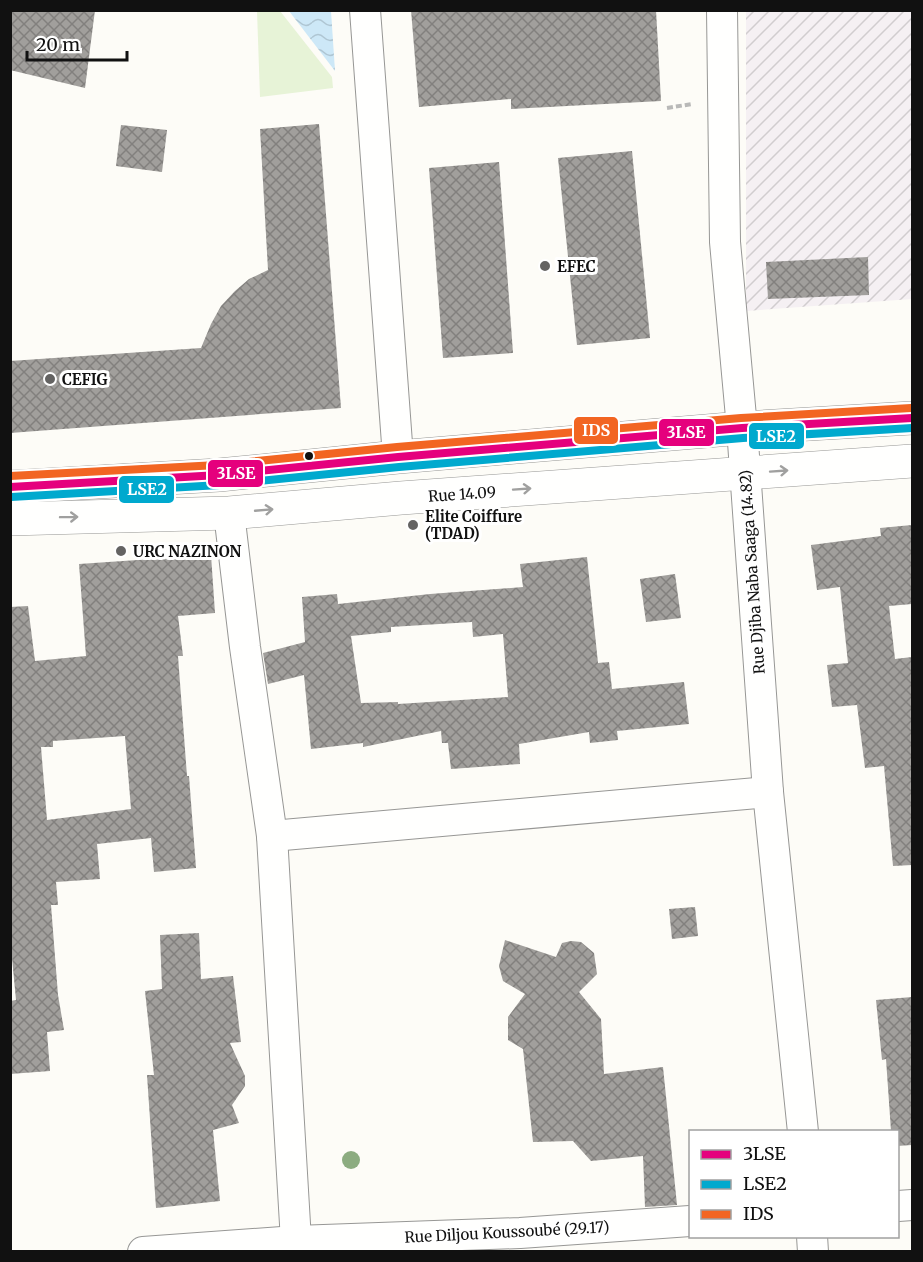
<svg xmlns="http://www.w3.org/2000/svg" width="923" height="1262" font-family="Merriweather,serif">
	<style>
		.industrial { fill: url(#industrial-furrows) }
		.green { fill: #e7f3d7 }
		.water { fill: url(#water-waves) }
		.building { fill: url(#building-cross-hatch); fill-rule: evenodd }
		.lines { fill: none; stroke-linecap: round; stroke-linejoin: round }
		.minor-casing { stroke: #979795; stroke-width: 32 }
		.tertiary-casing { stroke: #979795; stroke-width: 34 }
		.path { stroke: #b9b9b8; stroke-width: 4; stroke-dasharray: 6 3; stroke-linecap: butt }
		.minor { stroke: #fffffe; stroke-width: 30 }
		.tertiary { stroke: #fffffe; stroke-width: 33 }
		.bus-1-casing { stroke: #fff; stroke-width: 12 }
		.bus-2-casing { stroke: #fff; stroke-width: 12 }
		.bus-3-casing { stroke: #fff; stroke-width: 12 }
		.bus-1 { stroke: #e5007d; stroke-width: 8 }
		.bus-2 { stroke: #00a9ce; stroke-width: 8 }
		.bus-3 { stroke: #f26522; stroke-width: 8 }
		.tree { fill: #8cac80 }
		.oneway { stroke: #a0a09f }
		.poi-dot { fill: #646362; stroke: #fff; stroke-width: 2 }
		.bus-dot { fill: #111; stroke: #fff; stroke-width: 2 }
		.labels { text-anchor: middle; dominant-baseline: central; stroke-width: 6; stroke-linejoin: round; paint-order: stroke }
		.poi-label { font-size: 15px; font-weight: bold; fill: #111; stroke: #fff; text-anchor: start }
		.street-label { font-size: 15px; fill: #111; stroke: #fff }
		.line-badge { stroke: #fff; stroke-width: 2 }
		.badge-label { font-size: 16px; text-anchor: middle; font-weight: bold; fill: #fff }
	</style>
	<defs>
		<pattern id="industrial-furrows" width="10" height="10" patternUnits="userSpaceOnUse" patternTransform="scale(1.5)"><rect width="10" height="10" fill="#f5f0f3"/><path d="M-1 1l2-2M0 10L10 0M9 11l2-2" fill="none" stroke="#d1cdcf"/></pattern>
		<pattern id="water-waves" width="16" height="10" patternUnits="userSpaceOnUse" patternTransform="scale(1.5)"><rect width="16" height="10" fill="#cde8f7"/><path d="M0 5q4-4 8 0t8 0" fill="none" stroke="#afc6d3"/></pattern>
		<pattern id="building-cross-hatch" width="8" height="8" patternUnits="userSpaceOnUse" patternTransform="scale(1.5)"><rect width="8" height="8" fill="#a19f9c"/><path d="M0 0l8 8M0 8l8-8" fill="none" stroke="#82807e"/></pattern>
	</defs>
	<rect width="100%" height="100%" fill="#fdfcf7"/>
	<path class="industrial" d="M746,11H912V299L746,311Z"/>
	<path class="green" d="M257,11H280L332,77L333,88L260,97Z"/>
	<path class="water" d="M289,11H331L335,71Z"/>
	<g class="building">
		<path d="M10,10H95L85,88L10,70Z"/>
		<path d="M411,10H656L661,101L511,109V99L419,107Z"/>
		<path d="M319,124L341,408L10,433V361L201,348L211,324L221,306L235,291L249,279L268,270L260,129Z"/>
		<path d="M121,125L167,130L162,172L116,166Z"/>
		<path d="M632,151L650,338L577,345L558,158Z"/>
		<path d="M499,162L513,353L443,358L429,168Z"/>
		<path d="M868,257L869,295L768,299L766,262Z"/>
		<path d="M912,525V604L889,606L895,659L912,657V865L893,866L884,766L865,768L857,705L832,707L827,665L848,663L840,587L817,590L811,545L881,536L880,528Z"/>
		<path d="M211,555L215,613L178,616L183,656H178L187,776H189L196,868L154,872L151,838L97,844L100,879L56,882L58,905H51L58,995L64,1030L47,1032L50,1071L10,1074V1001L16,1000L10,937V607L28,606L35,661L86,656L79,564ZM125,736L131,809L47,820L41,747H53V741Z"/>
		<path d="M587,557L598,663L609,662L612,689L684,682L689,724L617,731L618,740L590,743L589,732L519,744L520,764L451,769L448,743H442L441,731L363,747V743L311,749L304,675L268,684L263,653L305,642L302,597L337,594L338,604L430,594L523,587L520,564ZM472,622L473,637L503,634L508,697L398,704V702L361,703L351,636L391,632V627Z"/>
		<path d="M675,574L681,618L646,622L640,579Z"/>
		<path d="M695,907L698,936L672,939L669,909Z"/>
		<path d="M199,933L201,979L233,976L241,1042L230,1043L245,1076V1086L232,1105L239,1123L213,1130L220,1201L156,1208L147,1075H154L145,991L162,989L160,935Z"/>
		<path d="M505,940L556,957L562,943L571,941L581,942L594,953L597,974L579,992L601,1019L604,1074L663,1067L677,1205L645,1207L643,1156L591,1161L573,1141L533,1142L523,1049L508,1040V1017L525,994L503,981L499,966Z"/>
		<path d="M912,997V1145L897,1146V1131H891L886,1059L882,1060L876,1000Z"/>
	</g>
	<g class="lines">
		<g class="minor-casing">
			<g id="minor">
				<path d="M365,10L398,457"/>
				<path d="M722,10L725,242L742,428L768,792L803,1132"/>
				<path d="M229,513L245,647L272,836L296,1241"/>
				<path d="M272,836L768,792"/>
				<path d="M898,1206L912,1205"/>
				<path d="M812,1236L813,1252"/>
				<path d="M143,1252L296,1241L520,1233L690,1221"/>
			</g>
		</g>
		<g class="tertiary-casing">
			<g id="tertiary">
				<path d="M10,487L219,475L398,457L742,428L912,418"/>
				<path d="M10,519L229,513L401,498L912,461"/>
			</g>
		</g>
		<path class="path" d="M667,108L692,104"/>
		<use href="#minor" class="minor"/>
		<use href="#tertiary" class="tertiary"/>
		<g class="bus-1-casing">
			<path id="bus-1" d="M10,487L219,475L398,457L742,428L912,418"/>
		</g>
		<g class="bus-2-casing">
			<path id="bus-2" d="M11,497L220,485L399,467L743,438L912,428"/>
		</g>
		<g class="bus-3-casing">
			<path id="bus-3" d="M10,476L218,465L397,447L741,418L911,408"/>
		</g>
		<use href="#bus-1" class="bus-1"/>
		<use href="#bus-2" class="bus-2"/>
		<use href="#bus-3" class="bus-3"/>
	</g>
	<circle class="tree" cx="351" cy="1160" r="9"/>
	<defs><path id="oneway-shaft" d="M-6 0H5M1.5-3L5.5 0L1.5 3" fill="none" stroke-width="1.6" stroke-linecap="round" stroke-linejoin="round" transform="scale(1.5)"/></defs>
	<g class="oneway">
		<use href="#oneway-shaft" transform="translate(779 471) rotate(-4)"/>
		<use href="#oneway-shaft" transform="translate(522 489) rotate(-4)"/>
		<use href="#oneway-shaft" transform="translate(264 510) rotate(-5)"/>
		<use href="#oneway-shaft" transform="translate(69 517) rotate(-1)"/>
	</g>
	<g class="poi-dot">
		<circle cx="545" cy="266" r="6"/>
		<circle cx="50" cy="379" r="6"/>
		<circle cx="413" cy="525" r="6"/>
		<circle cx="121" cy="551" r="6"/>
	</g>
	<circle class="bus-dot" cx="309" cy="456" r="5"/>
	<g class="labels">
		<g class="poi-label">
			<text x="557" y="266">EFEC</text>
			<text x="62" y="379">CEFIG</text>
			<text x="425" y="516">Elite Coiffure<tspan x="425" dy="17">(TDAD)</tspan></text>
			<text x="133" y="551">URC NAZINON</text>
		</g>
		<g class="street-label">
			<text transform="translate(462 494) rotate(-4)">Rue 14.09</text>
			<text transform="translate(752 572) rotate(-94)">Rue Djiba Naba Saaga (14.82)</text>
			<text transform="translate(507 1232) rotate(-3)">Rue Diljou Koussoubé (29.17)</text>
		</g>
	</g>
	<g class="line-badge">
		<rect x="573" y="416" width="46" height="29" rx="6" fill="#f26522"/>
		<rect x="658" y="418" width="57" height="29" rx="6" fill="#e5007d"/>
		<rect x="748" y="422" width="57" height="28" rx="6" fill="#00a9ce"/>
		<rect x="207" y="459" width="57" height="29" rx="6" fill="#e5007d"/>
		<rect x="118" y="475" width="57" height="29" rx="6" fill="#00a9ce"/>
	</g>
	<g class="badge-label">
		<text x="596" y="436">IDS</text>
		<text x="686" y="438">3LSE</text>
		<text x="776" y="442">LSE2</text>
		<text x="236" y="479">3LSE</text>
		<text x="147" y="495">LSE2</text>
	</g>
	<rect width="923" height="1262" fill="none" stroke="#111111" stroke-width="24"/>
	<rect x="689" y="1130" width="210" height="108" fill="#ffffff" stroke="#a0a0a0" stroke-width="1.5"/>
	<rect x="701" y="1150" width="30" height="9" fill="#e5007d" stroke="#a0a0a0" stroke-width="1.5"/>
	<text x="743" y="1160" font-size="18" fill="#111111">3LSE</text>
	<rect x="701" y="1180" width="30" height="9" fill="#00a9ce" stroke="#a0a0a0" stroke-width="1.5"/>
	<text x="743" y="1190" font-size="18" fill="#111111">LSE2</text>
	<rect x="701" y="1210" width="30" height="9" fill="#f26522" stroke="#a0a0a0" stroke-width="1.5"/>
	<text x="743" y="1220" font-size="18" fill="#111111">IDS</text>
	<path d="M27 51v9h100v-9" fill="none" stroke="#111111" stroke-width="3"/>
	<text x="36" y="51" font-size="18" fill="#111111" stroke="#ffffff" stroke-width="4.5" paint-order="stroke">20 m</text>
</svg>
